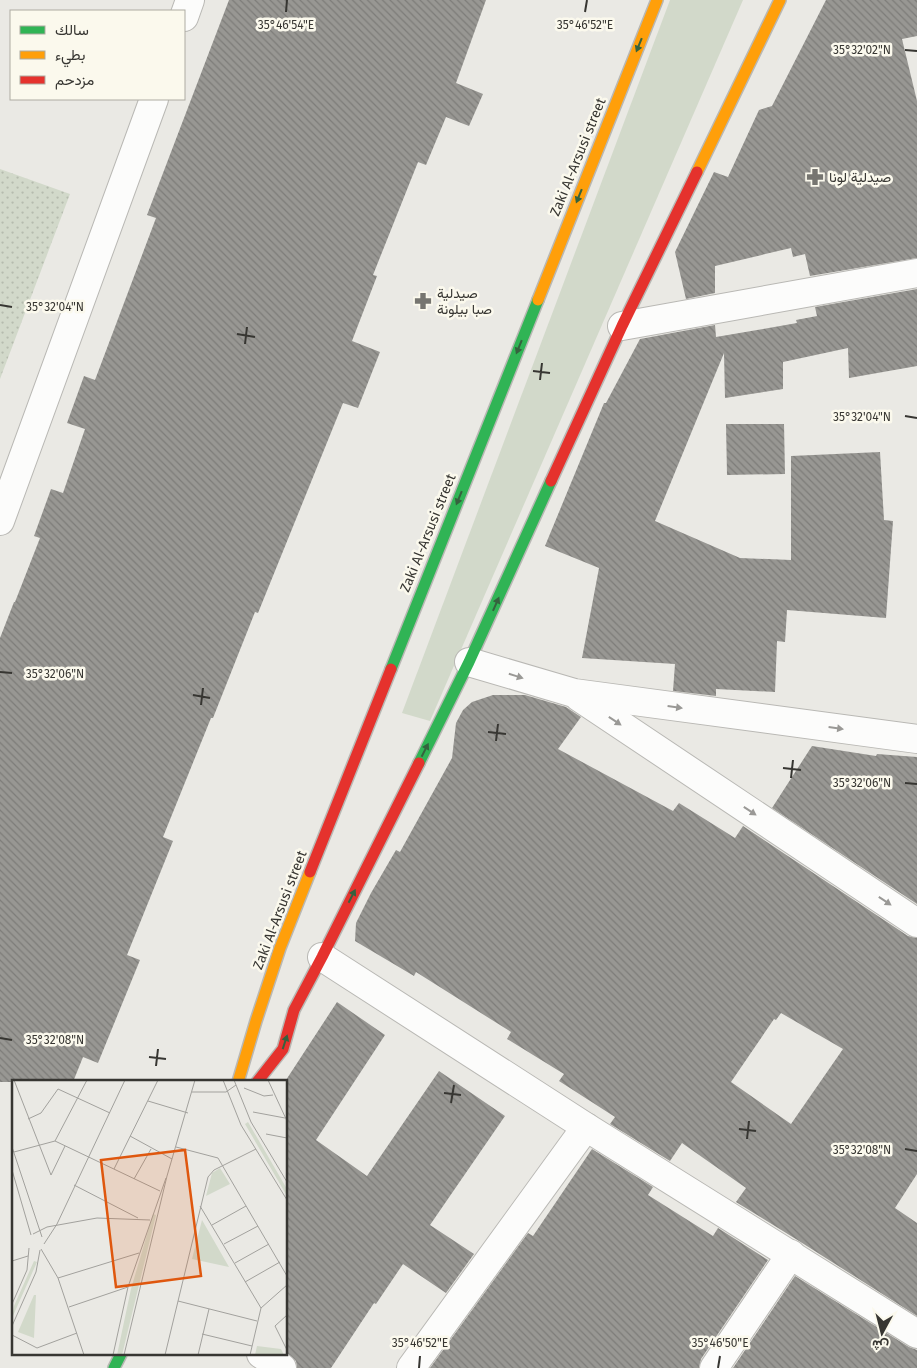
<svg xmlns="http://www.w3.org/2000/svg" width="917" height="1368" font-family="'Fira Sans',Vazirmatn,sans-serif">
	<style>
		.green { fill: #d2d9ca }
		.park { fill: url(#park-dots) }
		.building { fill: url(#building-back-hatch); fill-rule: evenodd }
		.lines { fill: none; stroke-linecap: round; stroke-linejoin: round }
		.street-casing { stroke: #b9b8b4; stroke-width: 30 }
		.fast-casing { stroke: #b9b8b4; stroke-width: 14 }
		.slow-casing { stroke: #b9b8b4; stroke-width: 14 }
		.jam-casing { stroke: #b9b8b4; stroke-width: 14 }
		.street { stroke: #fcfcfb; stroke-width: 28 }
		.fast { stroke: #30b455; stroke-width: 11 }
		.slow { stroke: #ff9f0a; stroke-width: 11 }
		.jam { stroke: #e5322d; stroke-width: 11 }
		.oneway { fill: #35623e }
		.oneway2 { fill: #9a9996 }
		.ticks { fill: none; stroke: #373632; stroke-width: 2 }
		.labels { text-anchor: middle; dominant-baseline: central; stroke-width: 5; stroke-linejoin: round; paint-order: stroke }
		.street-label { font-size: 14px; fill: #373632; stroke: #fbf9ed }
		.poi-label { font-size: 14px; fill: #373632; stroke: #fbf9ed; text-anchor: start }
		.inset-road { fill: none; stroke: #a2a19d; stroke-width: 1 }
		.view { fill: #df570e; fill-opacity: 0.15; stroke: #df570e; stroke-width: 2.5 }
		.inset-edge { fill: none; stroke: #373632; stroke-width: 2.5 }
		.ticks-label { font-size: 12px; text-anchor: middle; fill: #373632; stroke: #fbf9ed; stroke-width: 5; stroke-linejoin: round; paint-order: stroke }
	</style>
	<defs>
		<pattern id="park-dots" width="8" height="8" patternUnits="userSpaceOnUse" patternTransform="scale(1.25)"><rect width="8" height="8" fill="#d2d9ca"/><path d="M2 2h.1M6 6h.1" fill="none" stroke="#b5bbae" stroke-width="1.8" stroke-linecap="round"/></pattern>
		<pattern id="building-back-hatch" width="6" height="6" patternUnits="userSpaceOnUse" patternTransform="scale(1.25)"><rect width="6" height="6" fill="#989793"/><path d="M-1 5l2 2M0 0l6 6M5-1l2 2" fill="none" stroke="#7d7c79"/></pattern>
	</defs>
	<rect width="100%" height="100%" fill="#eae9e4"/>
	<path class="green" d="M670,0H743L430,721L402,713Z"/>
	<path class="park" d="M0,169L70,194L0,379Z"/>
	<g class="building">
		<path d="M229,0H486L456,83L483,94L469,126L446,117L426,165L418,162L373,275L377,276L352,341L380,352L358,408L343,403L258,613L255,612L213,718H211L163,837L173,841L127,955L140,960L98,1063L83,1057L73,1082H0V638L14,602H15L40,538L34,536L51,489L63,493L85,429L67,423L84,376L95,380L156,218L147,215Z"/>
		<path d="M826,0H917V36L902,39L917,101V258L810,276L805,254L793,257L791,248L715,266V293L686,299L675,252L714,172L728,177L759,110L772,106Z"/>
		<path d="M917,289V366L849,378L848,348L783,362V389L725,398L724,353L655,521L740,558L791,560V456L880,452L884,520L893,521L886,618L787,610L785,642L777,641L775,692L716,689V696L673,691L675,664L582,658L599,568L545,546L604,403H606L640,339L715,325L716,337L763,329L797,323L796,320L817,316L815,307Z"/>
		<path d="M726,424H784L785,474L727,475Z"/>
		<path d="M493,695H525L566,707L581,717L558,749L673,811L679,803L735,838L743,826L908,936L917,938V1174L895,1208L917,1223V1316L799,1241L736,1202L746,1188L682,1143L670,1161L610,1124L615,1117L559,1081L564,1074L507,1039L511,1032L416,972L414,976L355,941L356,923L371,893L396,850L400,852L452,758L456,723L463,710L472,702ZM781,1013L843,1049L791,1124L731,1082L774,1019L776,1020Z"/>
		<path d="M812,746L876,756L877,754L917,757V904L772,808Z"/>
		<path d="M337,1002L385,1035L316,1140L367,1176L439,1071L505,1116L430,1225L474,1254L446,1293L403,1264L376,1304L374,1303L331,1368H297L296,1361L286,1352V1080Z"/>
		<path d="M592,1149L653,1187L648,1195L713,1236L718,1228L768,1260L701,1359L699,1368H430L528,1233L533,1236Z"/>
		<path d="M795,1276L909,1347L917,1350V1368H733Z"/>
	</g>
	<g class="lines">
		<g class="street-casing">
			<g id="street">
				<path d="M184,17L190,0"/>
				<path d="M622,326L917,273"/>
				<path d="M0,521L154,99"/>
				<path d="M469,662L574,693L917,739"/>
				<path d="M579,697L917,923"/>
				<path d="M322,957L586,1127L917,1334"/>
				<path d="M261,1354L282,1368"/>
				<path d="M411,1368L586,1127"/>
				<path d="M714,1368L791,1254"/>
			</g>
		</g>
		<g class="fast-casing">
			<g id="fast">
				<path d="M391,669L538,300"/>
				<path d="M419,763L469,662L551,481"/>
				<path d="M114,1368L121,1354"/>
			</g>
		</g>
		<g class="slow-casing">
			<g id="slow">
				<path d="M697,172L780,0"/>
				<path d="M538,300L657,0"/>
				<path d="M238,1082L256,1021L280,948L310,872"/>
			</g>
		</g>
		<g class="jam-casing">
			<g id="jam">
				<path d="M551,481L622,326L697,172"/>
				<path d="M310,872L391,669"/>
				<path d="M257,1082L283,1049L294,1010L322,957L419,763"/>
			</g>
		</g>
		<use href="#street" class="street"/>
		<use href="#fast" class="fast"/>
		<use href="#slow" class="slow"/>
		<use href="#jam" class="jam"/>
	</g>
	<defs><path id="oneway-solid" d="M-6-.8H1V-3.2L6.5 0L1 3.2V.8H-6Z" transform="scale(1.25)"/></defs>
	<g class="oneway">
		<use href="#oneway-solid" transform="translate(639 45) rotate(112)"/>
		<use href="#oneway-solid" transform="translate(579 196) rotate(112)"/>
		<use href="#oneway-solid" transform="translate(519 347) rotate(112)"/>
		<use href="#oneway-solid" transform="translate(459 498) rotate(112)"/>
		<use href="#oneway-solid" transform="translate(496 604) rotate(-66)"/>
		<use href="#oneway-solid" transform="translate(425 750) rotate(-63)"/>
		<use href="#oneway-solid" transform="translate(352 896) rotate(-63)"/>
		<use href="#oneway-solid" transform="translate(285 1042) rotate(-72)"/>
	</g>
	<g class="oneway2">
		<use href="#oneway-solid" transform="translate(516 676) rotate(17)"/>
		<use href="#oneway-solid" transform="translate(675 707) rotate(8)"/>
		<use href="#oneway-solid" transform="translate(615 721) rotate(34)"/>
		<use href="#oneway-solid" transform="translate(836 728) rotate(8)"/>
		<use href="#oneway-solid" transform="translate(750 811) rotate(34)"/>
		<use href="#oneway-solid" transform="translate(885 901) rotate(34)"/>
	</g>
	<path class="ticks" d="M286,12L287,0M585,12L587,0M905,50L917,51M0,305L12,307M237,334L255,337M245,344L247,327M533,371L550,373M540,380L542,363M905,416L917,418M0,672L12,673M193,695L210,698M201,705L203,688M488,732L506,734M496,741L498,724M783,768L801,770M791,778L793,760M905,783L917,784M0,1038L12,1040M149,1057L166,1059M156,1066L158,1049M444,1093L461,1095M451,1103L454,1085M739,1129L756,1131M747,1139L749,1121M905,1149L917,1151M419,1368L420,1356M718,1368L720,1356"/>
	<defs>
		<g id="pharmacy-bare" transform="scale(1.35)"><path d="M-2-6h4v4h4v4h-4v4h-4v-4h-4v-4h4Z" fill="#767570" stroke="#fbf9ed" stroke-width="2.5" paint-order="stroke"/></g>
	</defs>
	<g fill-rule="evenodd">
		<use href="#pharmacy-bare" x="815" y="177"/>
		<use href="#pharmacy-bare" x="423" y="301"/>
	</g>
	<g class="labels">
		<g class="street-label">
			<text transform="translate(578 157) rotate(-68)">Zaki Al-Arsusi street</text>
			<text transform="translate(428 533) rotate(-68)">Zaki Al-Arsusi street</text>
			<text transform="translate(280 910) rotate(-69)">Zaki Al-Arsusi street</text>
		</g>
		<g class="poi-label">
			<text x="829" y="177">صيدلية لونا</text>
			<text x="437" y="293">صيدلية<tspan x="437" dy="16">صبا بيلونة</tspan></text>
		</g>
	</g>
	<g transform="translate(12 1080)">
		<rect width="275" height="275" fill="#eae9e4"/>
		<path d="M236,42L275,109V116L233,44ZM141,134L144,135L110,275H105L119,209ZM22,181L25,182L0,238L2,226ZM22,215H24L22,258L6,252Z" fill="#d2d9ca"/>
		<path d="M208,88L218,104L194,116L200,93ZM190,140L217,187L180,179ZM245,266L269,269L272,275H243Z" fill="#d2d9ca"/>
		<path class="inset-road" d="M2,0L39,95M211,0L229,45L275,120M222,0L239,42L275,102M256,0L275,41M232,8L252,16L261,15M180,12H214L224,5M136,21L176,33M241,32L273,38M16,39L29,33L46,9L98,33M254,54L275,58M118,56L160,79M43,61L75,0M0,67L30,157M164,67L206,78L275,196M2,72L43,61L148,111M102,89L146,0M0,90L19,155M39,95L53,66M122,99L139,69M62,105L126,138M188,126L249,228L238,275M200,145L234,126M21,154L35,147L85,138L138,140M32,164L45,144L113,0M212,164L246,146M29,169L46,198L72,275M0,181L16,176M223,183L257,164M46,198L127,173M233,202L268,182M166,221L245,241M0,224L15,190L17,168M57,227L116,207M249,228L275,205M275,235L263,246L275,270M0,246L24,192L28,170M190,254L240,266M0,255L25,268L65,253M101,275L116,207L154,98M112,275L155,96L183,0M153,275L196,97L202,90L244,69M186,275L197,229"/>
		<path class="view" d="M173,70L189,196L104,207L89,80Z"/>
		<rect width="275" height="275" class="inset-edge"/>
	</g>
	<g class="ticks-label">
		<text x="286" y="29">35°46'54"E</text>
		<text x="585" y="29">35°46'52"E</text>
		<text x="862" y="54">35°32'02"N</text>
		<text x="55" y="311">35°32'04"N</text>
		<text x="862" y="421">35°32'04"N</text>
		<text x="55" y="678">35°32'06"N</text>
		<text x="862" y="787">35°32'06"N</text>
		<text x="55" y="1044">35°32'08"N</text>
		<text x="862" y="1154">35°32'08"N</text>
		<text x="420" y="1347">35°46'52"E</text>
		<text x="720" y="1347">35°46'50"E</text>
	</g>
	<rect x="10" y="10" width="175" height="90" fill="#fbf9ed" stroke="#adaba2"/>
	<rect x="20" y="26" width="25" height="8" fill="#30b455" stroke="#adaba2"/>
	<text x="55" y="35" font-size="15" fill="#373632">سالك</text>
	<rect x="20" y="51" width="25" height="8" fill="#ff9f0a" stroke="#adaba2"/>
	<text x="55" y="60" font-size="15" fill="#373632">بطيء</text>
	<rect x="20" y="76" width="25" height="8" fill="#e5322d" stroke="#adaba2"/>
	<text x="55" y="85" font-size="15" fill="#373632">مزدحم</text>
	<g transform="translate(882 1333) rotate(187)" stroke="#fbf9ed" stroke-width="4" paint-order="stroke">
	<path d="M0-4L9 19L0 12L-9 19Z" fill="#373632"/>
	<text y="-8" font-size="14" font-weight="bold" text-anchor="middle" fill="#373632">ش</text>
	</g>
</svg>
